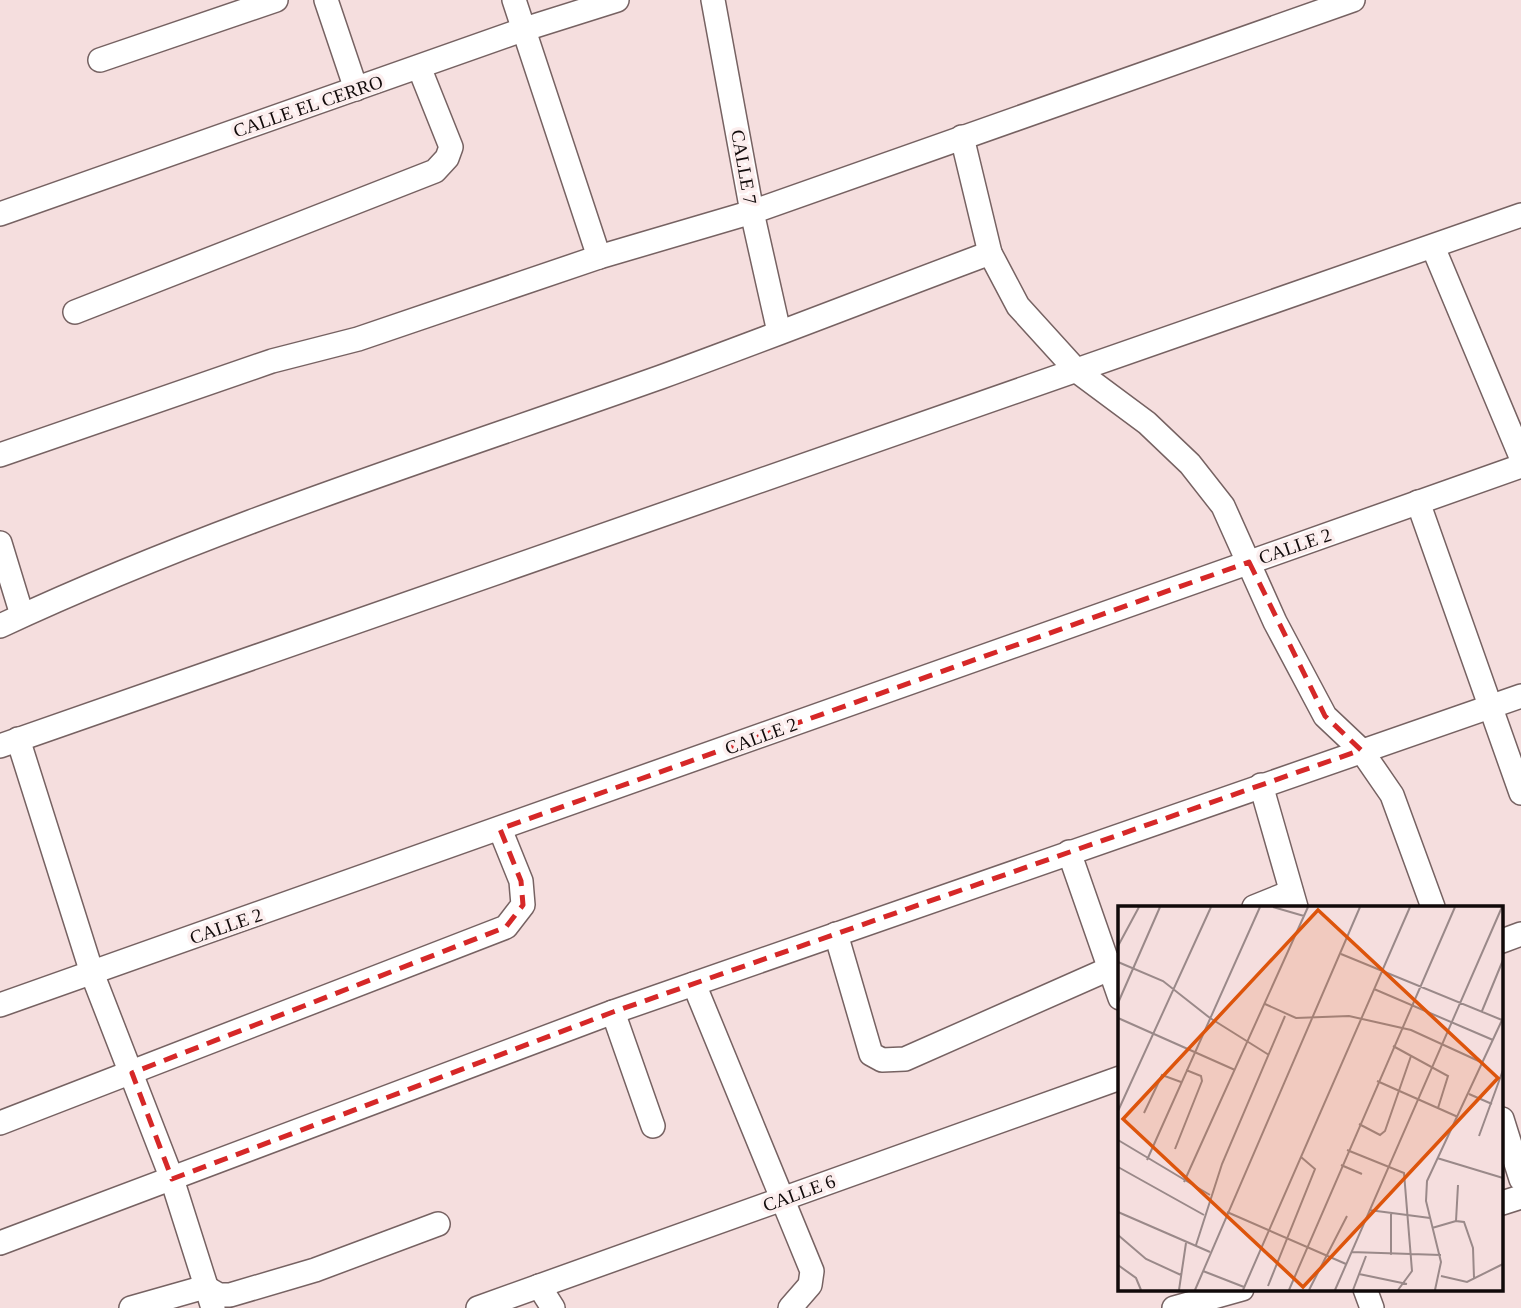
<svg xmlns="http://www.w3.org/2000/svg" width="1521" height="1308" font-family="Georgia,serif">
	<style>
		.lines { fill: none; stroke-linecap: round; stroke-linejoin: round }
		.street-casing { stroke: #766262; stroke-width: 26 }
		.street { stroke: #fff; stroke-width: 23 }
		.marked { fill: none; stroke: #d62828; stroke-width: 5; stroke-dasharray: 14 9; stroke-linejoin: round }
		.labels { text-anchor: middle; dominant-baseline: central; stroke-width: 7; stroke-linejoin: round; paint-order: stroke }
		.street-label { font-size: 19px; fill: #110a0a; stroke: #fceeee }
		.inset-road { fill: none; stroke: #9a8989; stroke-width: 2 }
		.view { fill: #dd550c; fill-opacity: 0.15; stroke: #dd550c; stroke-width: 3.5 }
		.inset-edge { fill: none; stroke: #110a0a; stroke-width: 3.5 }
	</style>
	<rect width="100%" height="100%" fill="#f5dede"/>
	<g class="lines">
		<g class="street-casing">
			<g id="street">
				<path d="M326,0L356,89"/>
				<path d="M514,0L599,257"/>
				<path d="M713,0L752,212L779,332"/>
				<path d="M100,60L276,0"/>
				<path d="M962,137L990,253L1018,306L1077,371L1147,423L1190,464L1223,506L1275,622L1325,716L1361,750L1392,795L1433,907"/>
				<path d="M0,214L525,29L617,0"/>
				<path d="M1433,247L1521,457"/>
				<path d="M75,312L435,171L447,158L451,147L419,67"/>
				<path d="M0,455L272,361L358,339L599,257L752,212L1353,0"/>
				<path d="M1418,502L1521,793"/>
				<path d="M0,543L22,615"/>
				<path d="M0,626C214,526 439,456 661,377C771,337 880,294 990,253"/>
				<path d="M18,739L92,973L172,1179L213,1308"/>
				<path d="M0,746L1521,215"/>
				<path d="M1261,785L1296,907"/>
				<path d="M1069,852L1120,998"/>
				<path d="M1254,907L1291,892"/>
				<path d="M836,934L871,1054L882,1060L905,1059L1120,964"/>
				<path d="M1502,941L1521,934"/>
				<path d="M694,984L812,1271L810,1285L790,1308"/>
				<path d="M0,1005L1521,466"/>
				<path d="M613,1012L653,1126"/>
				<path d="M1502,1119L1521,1179"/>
				<path d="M0,1123L506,927L523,905L521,881L500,829"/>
				<path d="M1502,1203L1521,1197"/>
				<path d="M0,1243L613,1012L1521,696"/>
				<path d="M539,1286L553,1308"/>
				<path d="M1365,1289L1372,1308"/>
				<path d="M131,1308L205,1287L219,1295H230L315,1270L438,1224"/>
				<path d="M478,1308L1120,1078"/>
				<path d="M1174,1308L1242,1289"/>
			</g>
		</g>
		<use href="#street" class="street"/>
	</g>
	<path class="marked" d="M1249,562L1325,716L1361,750L613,1012L172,1179L132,1073L506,927L523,905L521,881L500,829Z"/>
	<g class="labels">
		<g class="street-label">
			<text transform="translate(308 106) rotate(-19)">CALLE EL CERRO</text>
			<text transform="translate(744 167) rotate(80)">CALLE 7</text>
			<text transform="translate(1295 546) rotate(-19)">CALLE 2</text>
			<text transform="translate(761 736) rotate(-20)">CALLE 2</text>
			<text transform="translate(226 926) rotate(-19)">CALLE 2</text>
			<text transform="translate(799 1193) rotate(-20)">CALLE 6</text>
		</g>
	</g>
	<g transform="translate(1118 906)">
		<rect width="385" height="385" fill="#f5dede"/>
		<path class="inset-road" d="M155,1L186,10M0,40L21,1M223,48L384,114M0,56L45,75L92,112L151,149M256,83L375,134M0,97L42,1M147,98L178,112L231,110L293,124L365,157M364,105L385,54M0,112L117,164M275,140L330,170L320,202M259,175L340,211M351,188L374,198M0,205L93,1M26,207L44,169L63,176M241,218L262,229L267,225L293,150M361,230L385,164M0,234L92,289M57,243L84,175L83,170L68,164M229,244L286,267L294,365L280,384M319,252L385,272M29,254L142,1M223,259L244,268M0,261L86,309M66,276L190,1M340,279L338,315L346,316L355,342L356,372M251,304L312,312M0,306L92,346M109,306L228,358M273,308V349M314,322L338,315M0,329L28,353L63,369M78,339L104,258L167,110M233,346L323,349M0,359L18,372L23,384M85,365L126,381M241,368L289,378M323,370L349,376L385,358M150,380L197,263L183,251M61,384L68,337M77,384L242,1M125,384L292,1M171,384L337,1M191,384L229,310M217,384L384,1M235,384L248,350M317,384L323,356L308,295L309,275L385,112"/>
		<path class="view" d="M200,4L380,172L185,381L5,213Z"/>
		<rect width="385" height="385" class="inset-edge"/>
	</g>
</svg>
